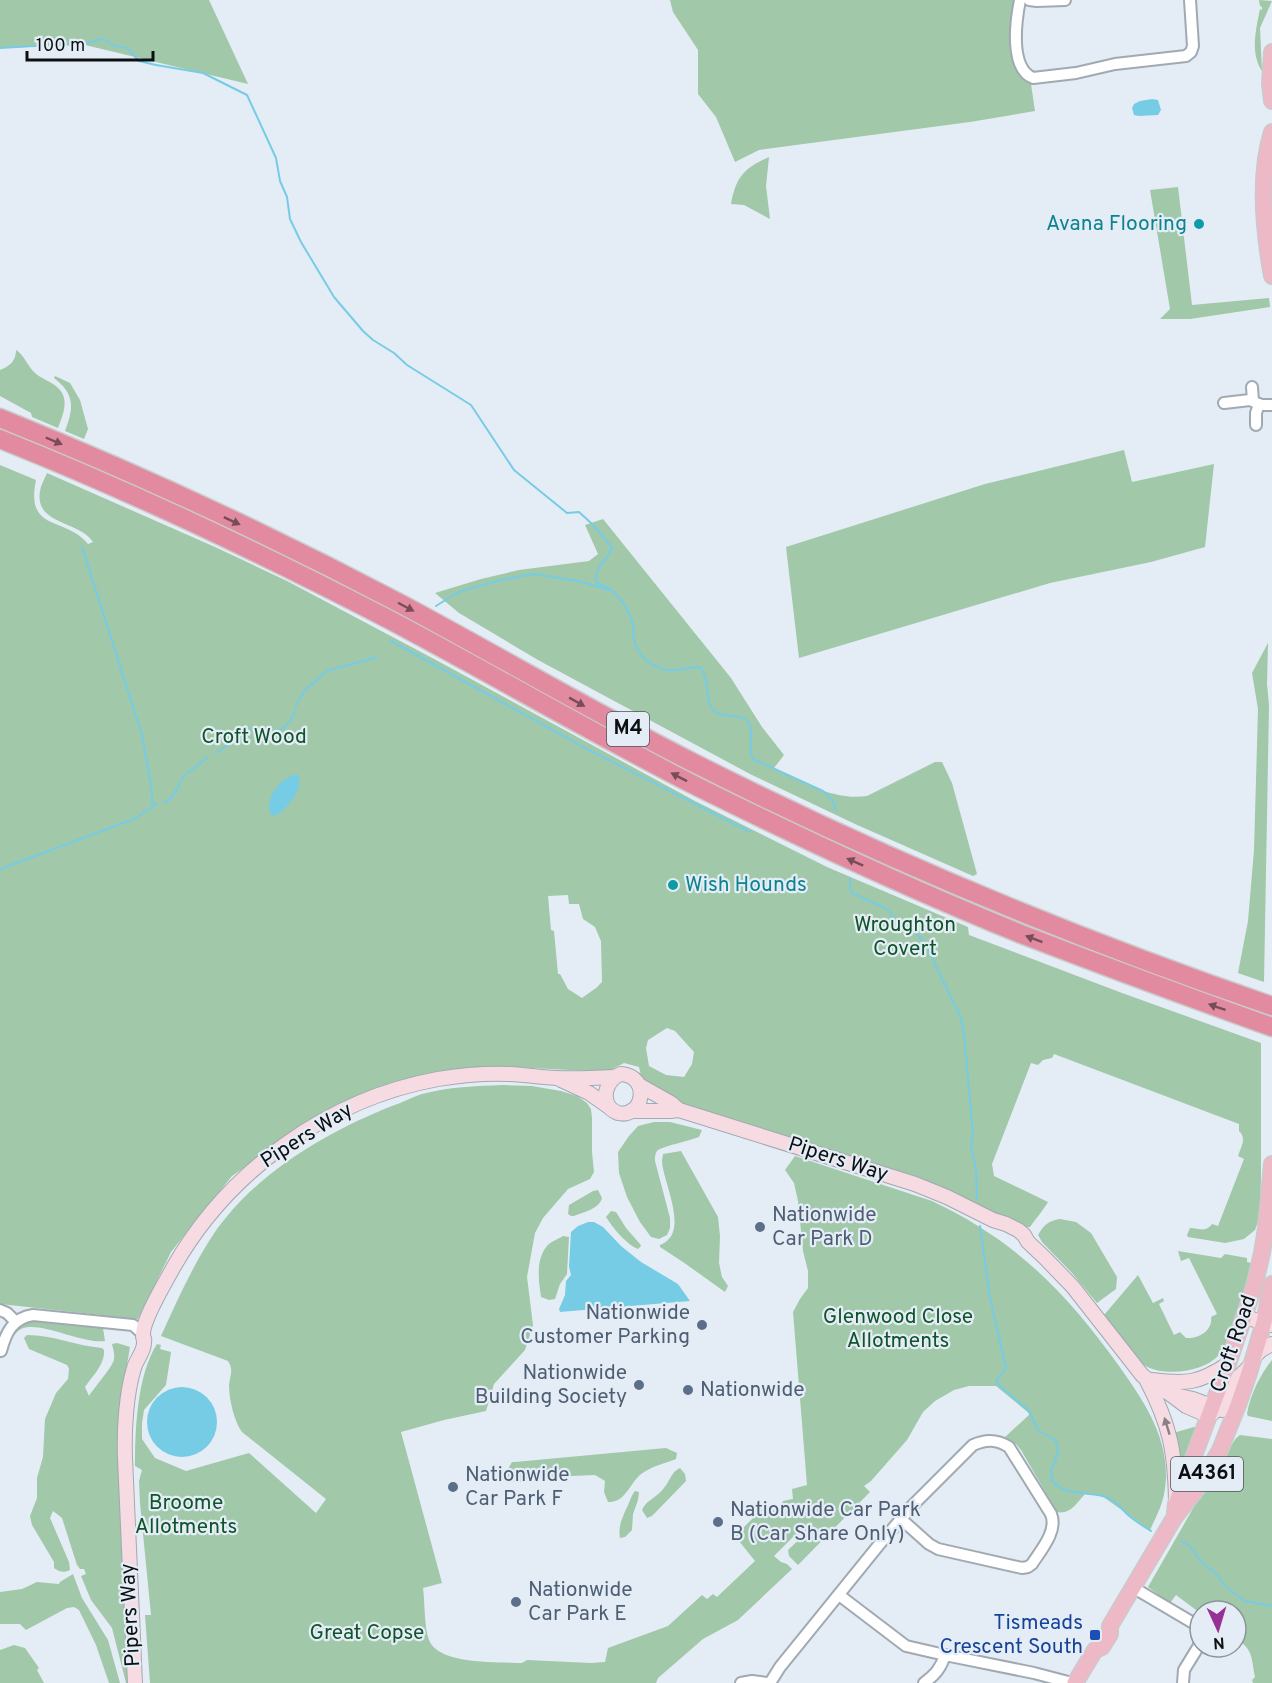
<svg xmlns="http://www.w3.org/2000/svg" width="1272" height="1683" font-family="Overpass,sans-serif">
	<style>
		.green { fill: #a0c8a9; fill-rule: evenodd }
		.water { fill: #77cce5 }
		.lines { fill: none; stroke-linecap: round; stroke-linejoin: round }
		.stream { stroke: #77cce5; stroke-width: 2 }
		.street-casing { stroke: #a1a9b1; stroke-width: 14 }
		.secondary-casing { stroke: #a1a9b1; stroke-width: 16 }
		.primary-casing { stroke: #cacacb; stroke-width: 18 }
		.highway-casing { stroke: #cacacb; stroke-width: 21 }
		.street { stroke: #fff; stroke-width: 10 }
		.secondary { stroke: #f6dce2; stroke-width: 14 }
		.primary { stroke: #eeb9c6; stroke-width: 15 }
		.highway { stroke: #e28aa0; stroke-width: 18 }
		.oneway { fill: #784d5a }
		.oneway2 { fill: #8d8085 }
		.culture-dot { fill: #0f9aa8; stroke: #e4edf5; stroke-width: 2 }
		.service-dot { fill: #5c6f8a; stroke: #e4edf5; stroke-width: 2 }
		.transit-dot { fill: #1a4fb4; stroke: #e4edf5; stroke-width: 2 }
		.labels { text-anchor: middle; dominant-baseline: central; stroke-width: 4.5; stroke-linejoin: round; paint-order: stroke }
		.shield { fill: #e4edf5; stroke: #4e5257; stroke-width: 1.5 }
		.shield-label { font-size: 20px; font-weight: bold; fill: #0d1013 }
		.culture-label { font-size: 21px; fill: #0d838f; stroke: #e4edf5; text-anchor: end }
		.park-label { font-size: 21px; fill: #0f542a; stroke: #e4edf5 }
		.street-label { font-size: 21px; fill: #0d1013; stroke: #e4edf5 }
		.service-label { font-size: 21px; fill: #4e5e75; stroke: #e4edf5; text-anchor: start }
		.transit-label { font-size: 21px; fill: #164399; stroke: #e4edf5; text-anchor: end }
	</style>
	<rect width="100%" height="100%" fill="#e4edf5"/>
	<g class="green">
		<path d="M0,0H209L248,84L85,45L0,48Z"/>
		<path d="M670,0H1016C1016,18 1012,59 1020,74C1022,79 1026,81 1031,84L1035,111L970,122L759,150L735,162L716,117L698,94V50L673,12Z"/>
		<path d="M1259,0L1272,1L1260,28L1262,71C1250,53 1256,29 1260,9L1262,10V7L1260,6Z"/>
		<path d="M769,157L766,186L770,219L744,205L731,204C736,177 744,168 769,157Z"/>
		<path d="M1178,187L1192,305L1269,298L1270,307L1190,319H1160L1170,309L1150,190Z"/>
		<path d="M16,350C24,355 27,365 34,372C41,379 51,381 58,388C70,399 63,415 58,428L32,417L31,413L0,396V370C10,366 16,361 16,350Z"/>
		<path d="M55,376L70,383L80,400L88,429L84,439L65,431C74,408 75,394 54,378Z"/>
		<path d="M1124,450L1132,482L1214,464L1205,547L1151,562L1050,583L799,658L786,547L985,484Z"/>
		<path d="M0,465L36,480C25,533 66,516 88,544L93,542C80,521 34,525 40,491C41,485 45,478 47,473L215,547L287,581L436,660L695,801L827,867L968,927L969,935L1122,993L1261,1043V1176L1260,1216L1255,1230L1244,1239L1225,1243L1188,1237L1187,1235L1190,1228C1200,1228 1205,1233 1212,1224L1218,1226L1244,1159L1238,1156C1241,1147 1247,1138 1239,1131V1124L1054,1054L1052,1058L1043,1060L1038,1065L1031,1063L992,1164L994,1176L1048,1202C1042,1212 1036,1218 1030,1227H1026L1014,1223L935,1184L857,1158L728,1121L669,1099L642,1080L639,1067L624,1063L607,1072L512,1067L417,1077L324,1113L232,1176L171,1252L138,1319L0,1304ZM568,895L569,904H579L583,919L595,927L601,941L602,982L596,988L582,998L568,989L560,974H558L554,931L551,930L548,896ZM667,1028L675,1031L694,1052L692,1064L684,1077L666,1075L649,1066L646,1048L648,1040Z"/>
		<path d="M603,519L731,678L762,727L784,755L774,768C802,782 835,801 867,796L935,762H942L952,783L977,874L973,876L855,824L750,774L538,660L459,613L435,593L481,579L519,570L589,561L598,554L585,525Z"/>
		<path d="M1268,643L1267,684L1269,705L1264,982L1238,973L1248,921L1254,850L1258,709L1252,673Z"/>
		<path d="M503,1085L532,1086L561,1091L577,1096L587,1103L591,1109L592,1118V1152L594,1172L590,1179L568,1189L543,1218L535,1233L527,1277L533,1325L525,1350L494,1384L486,1411L444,1420L401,1432L442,1583L423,1588C425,1603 424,1627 429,1640C438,1665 500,1662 522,1663L527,1660L591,1663L605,1662L608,1648L668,1626L702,1595L707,1599L713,1594L717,1597L755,1561L735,1536L763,1508L769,1514L781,1504L783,1501L793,1499L792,1489L807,1485L793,1312L800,1299L808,1288V1271L803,1251L798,1201L794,1183L785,1170L795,1156L932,1201C1015,1240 1066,1292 1119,1366C1143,1400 1167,1434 1166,1478C1165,1500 1159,1511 1150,1530L1102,1496L1086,1493C1077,1502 1071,1515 1057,1512L1021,1450L1016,1444L1004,1438L1030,1414L996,1386H969L954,1390L935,1401L923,1412L907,1440L871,1481L864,1486L870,1492L798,1565L789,1556L788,1550L807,1532L802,1528L774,1556L781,1562L787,1564L792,1569L738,1620L703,1639L658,1678L656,1683H150L145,1615H151L140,1503L139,1481L142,1470L135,1466C135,1430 137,1375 157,1344L161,1345L160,1349L171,1352L166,1385L144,1410L142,1423V1439L155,1458L186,1471L249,1453L316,1513L326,1499L242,1432C234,1421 229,1399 229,1385C230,1375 234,1370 228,1361L161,1336C177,1301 192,1267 213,1235C253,1175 326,1132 392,1106C402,1103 412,1097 422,1094C448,1087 476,1086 503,1085Z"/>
		<path d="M654,1122H670L702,1130L699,1137C692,1140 660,1147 657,1151C655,1153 655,1158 655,1161L670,1218V1228L667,1235L659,1239L651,1237L640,1222L627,1197L619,1173L618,1152L629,1136L638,1126Z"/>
		<path d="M681,1151L718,1217L720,1236L719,1263L722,1277L728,1286L725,1292L683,1262L660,1247V1245C691,1234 663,1183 662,1161L663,1154Z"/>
		<path d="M598,1190L602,1198C599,1209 584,1212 574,1216H571L568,1214L569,1205L593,1191Z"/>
		<path d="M611,1211L616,1212L626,1228L640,1244L641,1246L638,1249C626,1244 613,1228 606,1217Z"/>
		<path d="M1060,1219L1076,1222L1091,1233L1117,1277L1116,1289L1097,1303L1072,1273L1042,1242L1038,1235C1044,1225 1048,1221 1060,1219Z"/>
		<path d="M563,1236L569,1237L567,1274L560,1284L555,1299L549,1300L541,1297C539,1282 535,1260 547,1246C550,1242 558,1239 563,1236Z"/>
		<path d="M1178,1251L1221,1258L1225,1254L1247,1258V1262L1251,1263C1246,1284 1232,1339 1219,1355C1203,1373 1160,1378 1141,1363C1136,1360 1133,1353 1129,1349C1120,1338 1112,1327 1104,1315L1138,1275L1153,1303L1163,1298L1164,1301L1159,1304L1174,1335L1180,1332L1186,1338C1198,1339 1213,1331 1211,1317L1217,1314L1189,1258L1181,1261Z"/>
		<path d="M34,1320L101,1326L103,1328L105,1341C81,1344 39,1320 21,1329C16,1332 11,1338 8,1342C15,1330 19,1323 34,1320Z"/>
		<path d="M27,1335C53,1335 77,1346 102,1348L104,1350C105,1365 92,1376 85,1387L89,1396C94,1388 114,1365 114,1359C115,1354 113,1349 112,1344L117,1343L130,1347L120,1407L129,1683H126L112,1628L91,1600L81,1576L86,1574L84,1569H80L77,1565L62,1518L53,1511L50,1518L69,1562L70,1570C64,1573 59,1572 54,1568V1562L32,1525L30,1516L37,1498V1478L43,1457L45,1419L56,1393L68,1379L69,1369L67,1365L29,1349L24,1338Z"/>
		<path d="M1272,1360V1421L1248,1416L1247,1414C1250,1395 1260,1375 1272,1360Z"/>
		<path d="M1194,1427L1196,1428L1181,1469L1173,1433Z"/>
		<path d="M1240,1435L1272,1439V1683H1253L1252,1680L1255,1677C1251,1657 1254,1651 1236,1638V1611H1200V1613L1176,1595L1170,1603L1148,1587L1195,1505C1205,1494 1217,1474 1225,1460C1230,1451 1231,1441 1240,1435Z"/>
		<path d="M666,1448L677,1453L676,1459C666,1463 653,1466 644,1472C630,1480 627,1503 608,1502L604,1492L605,1481L595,1475L547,1477L520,1482H509C506,1473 507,1470 512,1462H515Z"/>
		<path d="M680,1468L685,1474L686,1481L652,1516L647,1518L642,1510C646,1500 658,1497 664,1488C670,1481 671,1472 680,1468Z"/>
		<path d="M635,1491L639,1492L638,1500L633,1514L632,1530L625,1537L620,1538C618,1526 622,1519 626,1509C630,1503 630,1497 635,1491Z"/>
		<path d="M73,1574L82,1598L108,1640L120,1683H109L96,1645L79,1610L74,1607L67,1608L26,1630L20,1624H0V1592L22,1589L37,1582L59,1584L60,1582Z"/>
		<path d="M14,1645L25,1648L39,1668L37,1670L44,1683H0V1650Z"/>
	</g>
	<g class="water">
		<path d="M1152,99L1158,100L1161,110L1158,115L1139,116L1134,115L1132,108L1134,104L1140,101Z"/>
		<path d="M298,774C304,789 288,808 275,816L270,814C265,796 281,777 298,774Z"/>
		<path d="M588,1222H594L603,1227L621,1246L641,1262L678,1284L690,1301L560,1312L559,1309L565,1295L566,1281L571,1275L569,1267L571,1232L578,1226Z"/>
		<circle cx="182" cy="1422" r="35"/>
	</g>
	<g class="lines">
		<g class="stream">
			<path d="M0,48L85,43L104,39L115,46L127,48L139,61L156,65L203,73L247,95L276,158L280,181L287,197L290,219L301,242L334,297L363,331L373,340L394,353L407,365L471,405L514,470L567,513L579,512L591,523L612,547C608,562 595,563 596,582L613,591"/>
			<path d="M82,547L142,735L151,786L153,807"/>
			<path d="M614,592C622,600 631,614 633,625C634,630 633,635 634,639C637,656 651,667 667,670C678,672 689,666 700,667C711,681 704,702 714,711C724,721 744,709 750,726C754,737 747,749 753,759L823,791L832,800L836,811"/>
			<path d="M436,606L455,594L465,590L505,579L533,574L578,581L609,590"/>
			<path d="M391,641L589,750L750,832"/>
			<path d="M296,706L304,691L327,671L377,657"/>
			<path d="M216,753L254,728L275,731L283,729L292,718L295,710"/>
			<path d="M164,802L171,799L184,776L208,757"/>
			<path d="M0,869L134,819L157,804"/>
			<path d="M850,878V888L852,893L887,909L894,918L919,936L925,943L961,1018L964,1034L973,1135L971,1146L976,1170L977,1199"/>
			<path d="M980,1226L990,1298L1006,1368L996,1381L1003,1389L1028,1410L1038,1430L1055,1440C1056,1441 1058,1448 1058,1449C1058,1460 1047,1469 1053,1481C1060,1495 1093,1492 1106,1497C1115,1500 1121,1508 1128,1515C1135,1521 1143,1526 1151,1531"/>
			<path d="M1181,1541L1190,1546L1199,1559L1218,1576L1227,1588L1245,1601L1272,1606"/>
		</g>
		<g class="street-casing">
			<g id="street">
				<path d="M1020,0C1016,20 1009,68 1033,78L1076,73L1115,64L1186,56L1191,52L1193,46L1190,0"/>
				<path d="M1029,0L1037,1L1065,0"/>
				<path d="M1252,387L1253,401"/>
				<path d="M1224,403L1250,400L1261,405H1272"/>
				<path d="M1256,425V413L1259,404"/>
				<path d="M0,1310L7,1313L16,1322"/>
				<path d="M1,1351C6,1332 13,1318 33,1315L133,1325L143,1334"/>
				<path d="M1134,1588L1200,1627"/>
				<path d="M839,1595L906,1646L945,1655"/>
				<path d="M741,1683L752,1681L767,1683"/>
				<path d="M770,1683L780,1667L878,1546L912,1506L973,1445C986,1439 997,1439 1009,1447L1051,1514C1058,1531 1041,1550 1032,1564L1028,1567L1022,1568L938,1549L929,1544L901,1519"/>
				<path d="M924,1683C935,1675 941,1668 945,1655L1034,1673L1072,1683"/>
				<path d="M1183,1683L1184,1670L1200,1644"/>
			</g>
		</g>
		<g class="secondary-casing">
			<g id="secondary">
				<path d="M621,1074C651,1076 644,1119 618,1113C613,1111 610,1109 608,1105C602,1093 609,1078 621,1074Z"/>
				<path d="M561,1080L589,1093L609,1107"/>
				<path d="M639,1085L671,1103L679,1110L915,1184L947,1197L993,1220L1006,1224L1018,1230L1024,1235L1028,1242L1045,1258L1073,1287L1142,1375L1154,1385L1170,1394L1186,1406L1209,1416L1227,1402L1235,1381L1251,1365"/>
				<path d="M631,1111H670L679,1110"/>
				<path d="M1245,1317L1272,1325"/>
				<path d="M1254,1357L1261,1350L1272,1344"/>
				<path d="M1151,1380C1186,1384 1198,1384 1228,1364"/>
				<path d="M1147,1381C1170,1425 1175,1451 1176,1501"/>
				<path d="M1175,1395L1193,1399L1222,1410"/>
				<path d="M135,1683L125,1458C124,1431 126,1394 134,1368C136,1360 144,1352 144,1343C145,1335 143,1343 143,1334C143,1319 165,1283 173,1268C228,1171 328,1099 438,1079C462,1075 486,1073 510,1074C526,1075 541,1077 556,1078C575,1079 595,1078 615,1077"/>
			</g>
		</g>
		<g class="primary-casing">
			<g id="primary">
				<path d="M1272,52L1270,84L1272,101"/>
				<path d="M1272,132C1258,176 1264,232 1272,276"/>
				<path d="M1175,1512L1176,1504L1228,1364L1254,1287L1262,1253L1266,1228L1272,1164"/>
				<path d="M1075,1683L1095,1650L1102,1647L1110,1634V1626L1174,1518L1199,1486L1220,1450L1238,1405L1249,1373L1264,1322L1272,1284"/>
			</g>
		</g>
		<g class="highway-casing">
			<g id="highway">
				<path d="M0,418C137,473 272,536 403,605C500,657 595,713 694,763C881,858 1074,938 1272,1006"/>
				<path d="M0,439C133,492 263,554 390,620C494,675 595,735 700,788C805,840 912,890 1021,934C1104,966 1188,997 1272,1027"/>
			</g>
		</g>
		<use href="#street" class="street"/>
		<use href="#secondary" class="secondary"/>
		<use href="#primary" class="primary"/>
		<use href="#highway" class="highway"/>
	</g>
	<defs><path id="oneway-solid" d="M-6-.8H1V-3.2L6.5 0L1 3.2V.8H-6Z" transform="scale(1.5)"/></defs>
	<g class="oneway">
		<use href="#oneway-solid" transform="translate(54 441) rotate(23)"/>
		<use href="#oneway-solid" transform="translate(232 521) rotate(25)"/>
		<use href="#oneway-solid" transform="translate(406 607) rotate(28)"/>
		<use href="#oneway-solid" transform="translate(577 702) rotate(29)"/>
		<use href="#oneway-solid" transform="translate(679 777) rotate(-153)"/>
		<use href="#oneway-solid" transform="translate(855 862) rotate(-156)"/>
		<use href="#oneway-solid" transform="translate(1034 939) rotate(-159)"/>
		<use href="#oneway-solid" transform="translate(1217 1007) rotate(-161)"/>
	</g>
	<use class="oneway2" href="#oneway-solid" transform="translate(1167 1426) rotate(-107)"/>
	<g class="culture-dot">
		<circle cx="1199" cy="224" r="6"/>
		<circle cx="673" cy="885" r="6"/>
	</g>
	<g class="service-dot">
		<circle cx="760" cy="1227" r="6"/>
		<circle cx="702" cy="1325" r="6"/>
		<circle cx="639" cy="1385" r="6"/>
		<circle cx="688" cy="1390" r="6"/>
		<circle cx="453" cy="1487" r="6"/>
		<circle cx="718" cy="1522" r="6"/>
		<circle cx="516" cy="1602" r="6"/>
	</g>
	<rect class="transit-dot" x="1089" y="1629" width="12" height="12" rx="3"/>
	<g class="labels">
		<g class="shield">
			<rect x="607" y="712" width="42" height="34" rx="4.5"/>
			<rect x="1171" y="1457" width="72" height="34" rx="4.5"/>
		</g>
		<g class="shield-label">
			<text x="628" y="729">M4</text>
			<text x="1207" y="1474">A4361</text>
		</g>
		<g class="culture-label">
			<text x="1187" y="224">Avana Flooring</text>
			<text x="685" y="885" text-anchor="start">Wish Hounds</text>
		</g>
		<g class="park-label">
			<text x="254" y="737">Croft Wood</text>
			<text x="905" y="925">Wroughton<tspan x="905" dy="24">Covert</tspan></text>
			<text x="898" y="1317">Glenwood Close<tspan x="898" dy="24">Allotments</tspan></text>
			<text x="186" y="1503">Broome<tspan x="186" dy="24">Allotments</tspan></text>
			<text x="367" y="1633">Great Copse</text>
		</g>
		<g class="street-label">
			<text transform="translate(307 1136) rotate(-32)">Pipers Way</text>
			<text transform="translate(838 1160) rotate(18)">Pipers Way</text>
			<text transform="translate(1234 1344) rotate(-71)">Croft Road</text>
			<text transform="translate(131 1615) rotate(-93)">Pipers Way</text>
		</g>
		<g class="service-label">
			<text x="772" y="1215">Nationwide<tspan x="772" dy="24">Car Park D</tspan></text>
			<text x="690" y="1313" text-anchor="end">Nationwide<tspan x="690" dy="24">Customer Parking</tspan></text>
			<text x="627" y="1373" text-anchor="end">Nationwide<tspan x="627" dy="24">Building Society</tspan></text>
			<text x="700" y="1390">Nationwide</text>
			<text x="465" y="1475">Nationwide<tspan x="465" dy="24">Car Park F</tspan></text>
			<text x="730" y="1510">Nationwide Car Park<tspan x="730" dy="24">B (Car Share Only)</tspan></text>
			<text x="528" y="1590">Nationwide<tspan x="528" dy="24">Car Park E</tspan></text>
		</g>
		<g class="transit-label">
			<text x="1083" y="1623">Tismeads<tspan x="1083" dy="24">Crescent South</tspan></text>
		</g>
	</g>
	<g transform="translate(1218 1629) rotate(176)"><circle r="28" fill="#e4edf5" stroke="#8e959b" stroke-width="1.5"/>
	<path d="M0-4.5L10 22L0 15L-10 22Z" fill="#973195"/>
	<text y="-9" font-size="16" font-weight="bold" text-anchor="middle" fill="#0d1013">N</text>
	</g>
	<path d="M27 51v9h126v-9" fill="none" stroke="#0d1013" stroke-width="3"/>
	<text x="36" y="51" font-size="18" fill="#0d1013" stroke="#e4edf5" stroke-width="4.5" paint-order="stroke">100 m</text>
</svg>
